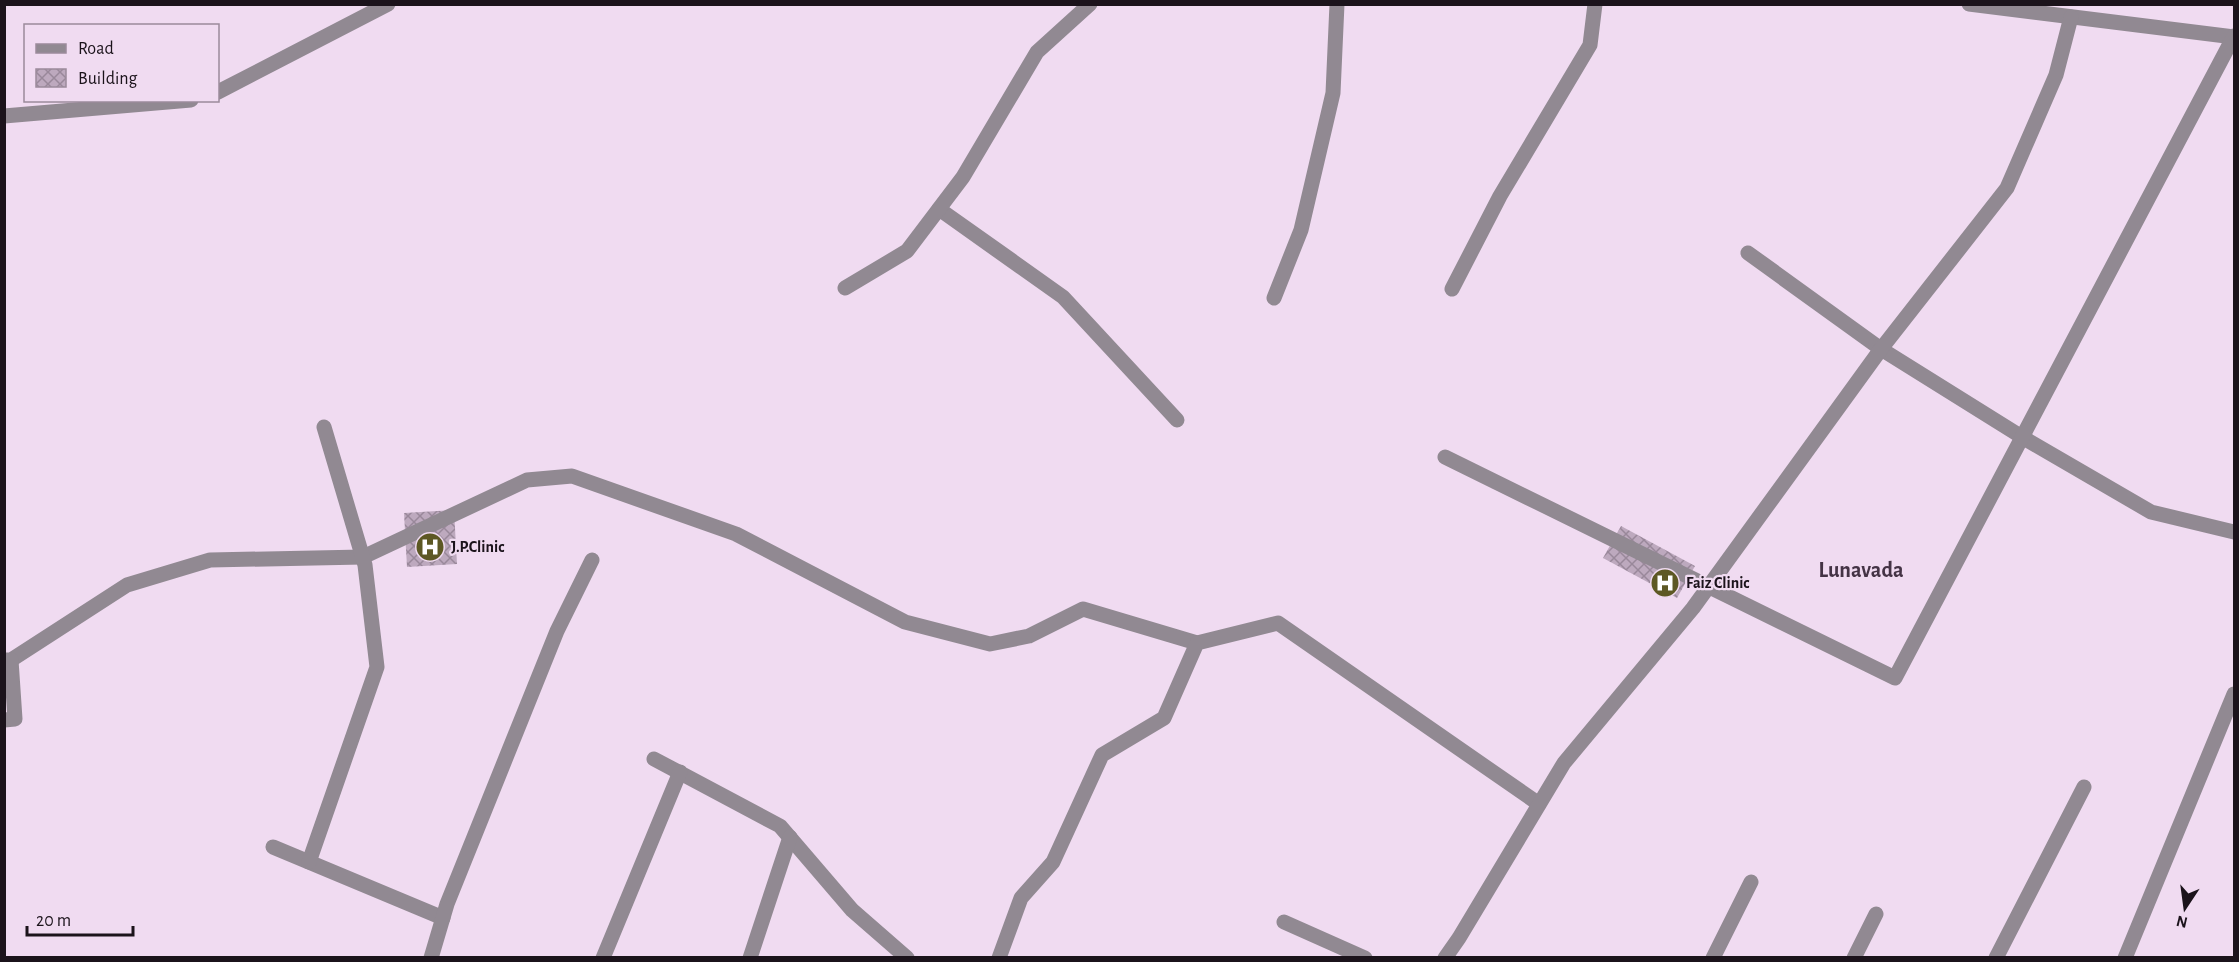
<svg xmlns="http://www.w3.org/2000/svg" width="2239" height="962" font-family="'Alegreya Sans',sans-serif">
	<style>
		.building { fill: url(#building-cross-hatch) }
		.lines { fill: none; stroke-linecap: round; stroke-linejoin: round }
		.street { stroke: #918992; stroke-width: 15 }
		.labels { text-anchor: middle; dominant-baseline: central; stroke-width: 4.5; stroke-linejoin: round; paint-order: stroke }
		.poi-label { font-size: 16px; font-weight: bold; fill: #1b131b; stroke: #f0dbf1; text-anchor: start }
		.district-label { font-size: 22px; font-weight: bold; fill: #443345; stroke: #f0dbf1 }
	</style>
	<defs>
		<pattern id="building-cross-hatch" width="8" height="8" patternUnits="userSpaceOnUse" patternTransform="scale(1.5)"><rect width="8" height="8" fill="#bda9be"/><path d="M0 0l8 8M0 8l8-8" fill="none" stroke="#99889a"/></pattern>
	</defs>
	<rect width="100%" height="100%" fill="#f0dbf1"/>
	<g class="building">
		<path d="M454,510L457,564L407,567L404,513Z"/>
		<path d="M1621,526L1695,566L1677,598L1603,558Z"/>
	</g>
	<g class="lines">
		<g class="street">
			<path d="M1969,4L2234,37"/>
			<path d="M218,92L388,4"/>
			<path d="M4,116L191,100"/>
			<path d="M939,209L1063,297L1177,420"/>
			<path d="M1748,253L1881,349L2022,437L2151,512L2234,532"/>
			<path d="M845,288L907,251L963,177L1037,52L1090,4"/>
			<path d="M1452,289L1500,196L1590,45L1595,4"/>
			<path d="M1274,298L1301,230L1333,93L1337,4"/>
			<path d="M1445,457L1895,678L2234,36"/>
			<path d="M4,660H11L127,585L210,560L363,557L527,480L572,476L736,534L905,622L990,644L1029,636L1083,609L1197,643"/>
			<path d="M4,720L15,719L11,660"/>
			<path d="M654,759L780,826L852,910L907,958"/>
			<path d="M273,847L443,918"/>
			<path d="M309,862L377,667L365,565L324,427"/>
			<path d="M1284,922L1365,958"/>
			<path d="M431,958L447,904L557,631L592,560"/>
			<path d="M603,958L680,772"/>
			<path d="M750,958L790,837"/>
			<path d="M999,958L1021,898L1053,862L1102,755L1164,718L1197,643L1278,623L1539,804"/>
			<path d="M1445,958L1459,938L1564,763L1693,608L1881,349L2007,188L2056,75L2071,17"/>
			<path d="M1713,958L1751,882"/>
			<path d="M1854,958L1876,914"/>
			<path d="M1996,958L2084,787"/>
			<path d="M2125,958L2234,694"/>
		</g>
	</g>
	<defs>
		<g id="hospital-disc" transform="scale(1.5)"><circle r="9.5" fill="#5d5824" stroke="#f0dbf1"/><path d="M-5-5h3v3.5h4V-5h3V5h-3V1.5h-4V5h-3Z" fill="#fff"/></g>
	</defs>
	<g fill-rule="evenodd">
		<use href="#hospital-disc" x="430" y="547"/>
		<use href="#hospital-disc" x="1665" y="583"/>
	</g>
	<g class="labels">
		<g class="poi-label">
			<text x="451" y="547">J.P.Clinic</text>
			<text x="1686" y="583">Faiz Clinic</text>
		</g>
		<g class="district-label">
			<text x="1861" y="570">Lunavada</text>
		</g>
	</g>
	<rect width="2239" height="962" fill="none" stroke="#1b131b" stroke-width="12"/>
	<rect x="24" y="24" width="195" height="78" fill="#f0dbf1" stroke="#9b8b9b" stroke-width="1.5"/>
	<rect x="36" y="44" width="30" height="9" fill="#918992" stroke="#9b8b9b" stroke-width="1.5"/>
	<text x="78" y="54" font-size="18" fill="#1b131b">Road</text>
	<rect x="36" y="69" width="30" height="18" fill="url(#building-cross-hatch)" stroke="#9b8b9b" stroke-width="1.5"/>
	<text x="78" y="84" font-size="18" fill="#1b131b">Building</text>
	<g transform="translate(2185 908) rotate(193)" stroke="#f0dbf1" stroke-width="4.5" paint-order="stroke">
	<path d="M0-4.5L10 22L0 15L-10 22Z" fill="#1b131b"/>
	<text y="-9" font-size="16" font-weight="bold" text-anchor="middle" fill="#1b131b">N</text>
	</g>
	<path d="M27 926v9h106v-9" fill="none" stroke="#1b131b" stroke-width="3"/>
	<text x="36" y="926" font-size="18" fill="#1b131b" stroke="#f0dbf1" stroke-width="4.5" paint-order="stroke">20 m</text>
</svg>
